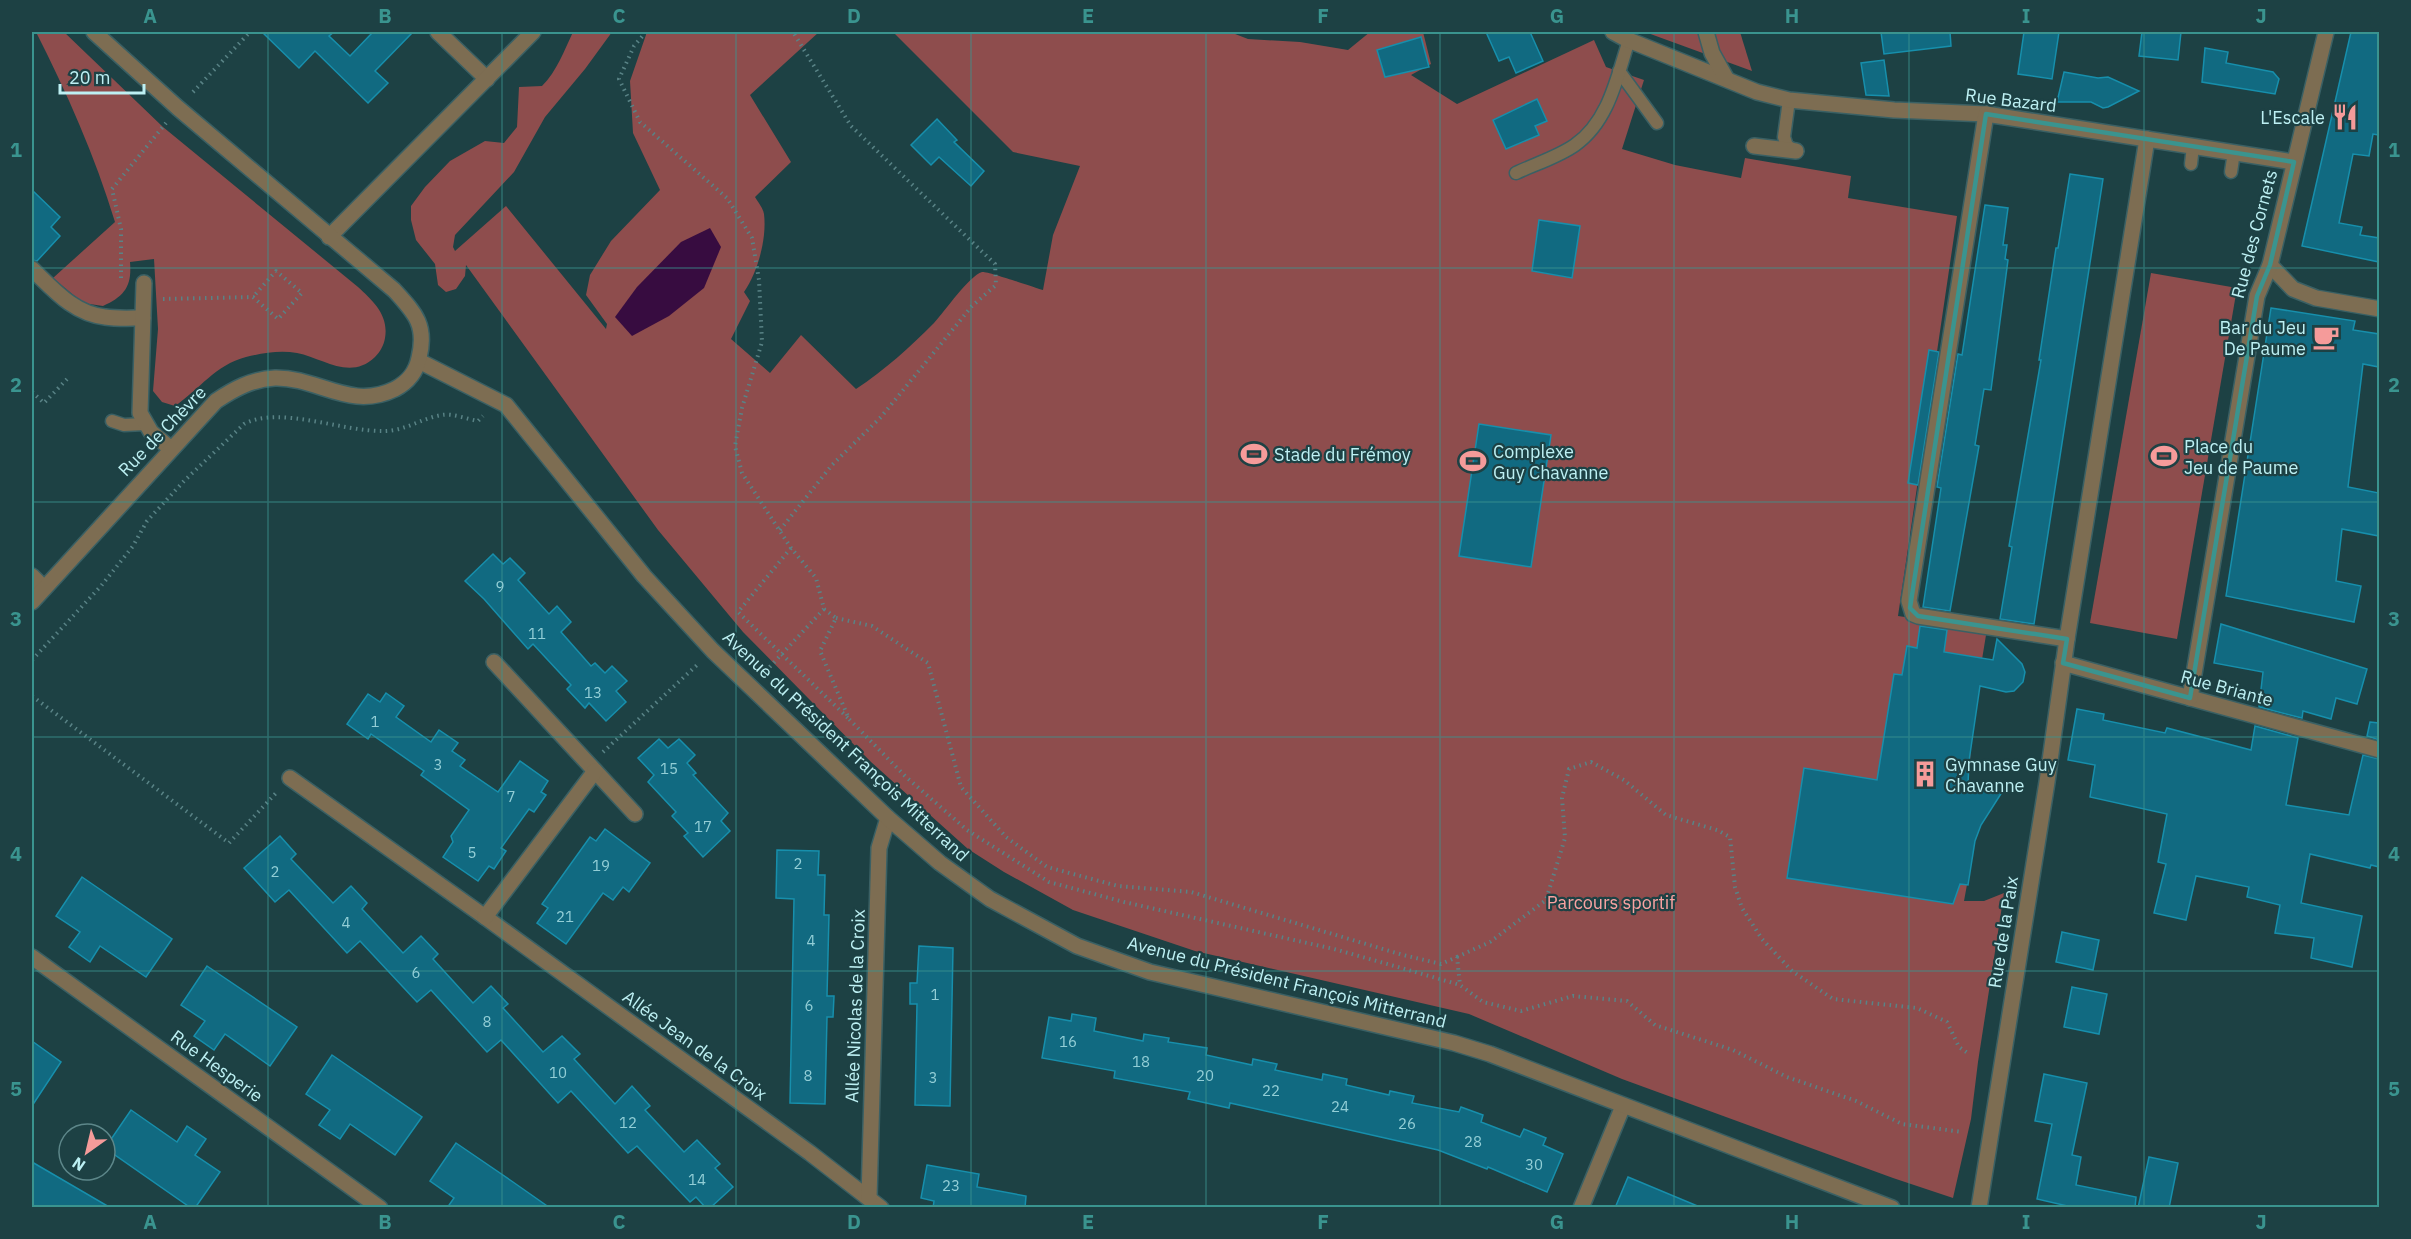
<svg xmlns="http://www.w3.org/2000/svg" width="2411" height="1239" font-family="'IBM Plex Sans',sans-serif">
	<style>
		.green { fill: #8e4d4d }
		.water { fill: #370c40 }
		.building { fill: #116a81; stroke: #178fac; stroke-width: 1.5 }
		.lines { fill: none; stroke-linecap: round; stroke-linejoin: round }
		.service-casing { stroke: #3a6064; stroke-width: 15 }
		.minor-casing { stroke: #3a6064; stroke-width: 18 }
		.tertiary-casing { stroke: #3a6064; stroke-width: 18 }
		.path { stroke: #598386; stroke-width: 4; stroke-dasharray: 1.5 4.5; stroke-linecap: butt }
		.service { stroke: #7d6d52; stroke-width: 12 }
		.minor { stroke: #7d6d52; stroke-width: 15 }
		.tertiary { stroke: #7d6d52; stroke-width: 15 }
		.marked { fill: none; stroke: #3a948f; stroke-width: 4.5; stroke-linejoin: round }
		.grid { fill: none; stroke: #3a948f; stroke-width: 1.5; stroke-opacity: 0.55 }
		.labels { text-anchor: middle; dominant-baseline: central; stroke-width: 4.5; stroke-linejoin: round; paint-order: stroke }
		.number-label { font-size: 15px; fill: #92ced6 }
		.street-label { font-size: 18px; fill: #bdf0f3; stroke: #1d4144 }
		.poi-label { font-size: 18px; fill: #bdf0f3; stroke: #1d4144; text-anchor: start }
		.park-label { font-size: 18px; fill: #faa3a2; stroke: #1d4144 }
		.neatline { fill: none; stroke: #3a948f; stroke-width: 2 }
		.grid-label { font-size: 20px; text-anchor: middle; font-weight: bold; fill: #3a948f }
	</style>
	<rect width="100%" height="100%" fill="#1d4144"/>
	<g class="green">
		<path d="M36,32H64L163,127L358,287C373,301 389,315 385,338C384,345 380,352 375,357C350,381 323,358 297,353C280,350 262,353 246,357C215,365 200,389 175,406L162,402L153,391L158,329L154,259L130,262C132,286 125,296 103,306L83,303L53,278L115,222C95,156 67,93 36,32Z"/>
		<path d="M573,32H612L585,69L545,117L514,172L455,235L453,247L455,251L506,206L606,329L607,324L586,295L590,275L611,241L660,190L633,133L630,81L647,32H819L750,95L791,162L755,197C758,202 763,208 764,214C767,238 758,272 744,292L750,301L731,339L770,373L801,335L856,389C885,370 910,347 934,323C945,311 969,276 982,272C987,271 1033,287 1043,290L1053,235L1080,166L1013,152L893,32H1230L1248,39L1300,42L1348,50L1370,32H1423L1431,64L1411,75L1457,104L1594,40L1606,67L1644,80L1622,149L1675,165L1741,178L1745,158L1851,176L1848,198L1957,216L1898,616L1987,629L1975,702L1968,784L2004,789L1981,825L1975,841L1964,901H1984L2004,893L1978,1062L1971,1119L1953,1198L1893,1178L1622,1079L1469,1014L1195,951L1073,910L1004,872L968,849L871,762L743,632L658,530L466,265L465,276L456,289L446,292L438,285L435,264L416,240L411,220V206L425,187L450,161L485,141L504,143L517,127L519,87L542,86C557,71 564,51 573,32Z"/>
		<path d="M1645,32H1740L1752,71Z"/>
		<path d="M2151,273L2237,288L2177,639L2090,623Z"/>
	</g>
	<path class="water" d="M710,228L721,247L704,288L669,316L632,336L615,317L637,287L681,242Z"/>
	<g class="building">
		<path d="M262,32H334L329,36L350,56L373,32H413L375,71L388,83L368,103L315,51L299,68Z"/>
		<path d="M1486,32H1530L1543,61L1516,73L1509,57L1499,61Z"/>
		<path d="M1881,32H1950L1951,46L1884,54Z"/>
		<path d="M2024,32H2059L2052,79L2018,74Z"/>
		<path d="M2142,32H2181L2178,60L2139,56Z"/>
		<path d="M2351,32H2379V135L2373,134L2369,156L2353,154L2339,223L2362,227L2360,235L2379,238V262L2302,246Z"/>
		<path d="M1421,37L1429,67L1385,77L1377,50Z"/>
		<path d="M2205,48L2228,52L2226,63L2273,72L2279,79L2275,94L2202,82Z"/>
		<path d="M1884,60L1889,96L1866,95L1861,63Z"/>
		<path d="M2064,72L2098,78L2108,77L2139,91L2108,107L2103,108L2091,102H2057Z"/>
		<path d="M1537,99L1547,121L1535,126L1539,135L1506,149L1493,120Z"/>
		<path d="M937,119L957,140L954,142L984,171L971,186L939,157L931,165L911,145Z"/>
		<path d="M2070,174L2103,179L2034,624L2000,619L2012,547L2009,546L2041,360H2039L2056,248H2058Z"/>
		<path d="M32,190L60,217L51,227L60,236L37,261L32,260Z"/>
		<path d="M1985,205L2008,208L2003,245H2007L2005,259L2008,260L1991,390L1984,389L1975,445L1979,446L1950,611L1923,607L1941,488L1937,487L1958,354L1962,355Z"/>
		<path d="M1539,220L1580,226L1572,278L1532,271Z"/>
		<path d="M2271,308L2355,321L2353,330L2379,334V367L2363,364L2348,487L2379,493V536L2342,529L2336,581L2361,586L2354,622L2226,596Z"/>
		<path d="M1929,350L1939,352L1918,485L1908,483Z"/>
		<path d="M1479,424L1551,435L1531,567L1459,556Z"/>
		<path d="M493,554L503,564L510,558L525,573L518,580L549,614L557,606L571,622L561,632L591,666L595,663L605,673L612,666L627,681L616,691L626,702L606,721L589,703L585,708L567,689L571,685L533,644L528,649L484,599L465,581Z"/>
		<path d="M2221,624L2367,669L2357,704L2336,698L2331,719L2303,711L2302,718L2259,707L2263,672L2214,663Z"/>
		<path d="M1920,626L1947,630L1944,652L1993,660L1997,639L2022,664L2025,672L2023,682L2014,691L2006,692L1980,686L1969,761L1968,785L2004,789L1981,825L1975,841L1968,885L1960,884L1953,904L1787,878L1804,768L1877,780L1894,674L1902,675L1907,646L1917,648Z"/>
		<path d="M386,693L404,706L396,717L431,742L439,730L458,743L452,751L465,760L460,766L498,792L520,761L548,781L541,792L546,795L534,812L529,809L501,848L506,851L494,869L489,866L478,881L443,857L453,842L451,836L469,810L421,775L424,771L371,734L368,739L347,724L368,694L380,702Z"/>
		<path d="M2077,709L2104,714L2103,720L2165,733L2167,728L2251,750L2255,726L2298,738L2286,805L2349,815L2363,755L2379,759V867L2371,865L2370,868L2310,854L2301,903L2362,916L2352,967L2311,958L2314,938L2275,933L2280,905L2247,897L2249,887L2196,876L2186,920L2154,913L2166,864L2158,862L2167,814L2090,797L2095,765L2068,760Z"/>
		<path d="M2370,722L2379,723V740L2367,736Z"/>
		<path d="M659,739L668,748L679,739L695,755L687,763L696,773L693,775L728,813L721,821L730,831L703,857L684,836L688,833L672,816L676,812L648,782L654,775L638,758Z"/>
		<path d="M605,829L650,863L629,892L623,887L613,900L603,893L566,944L537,923L548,908L542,904L590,837L596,841Z"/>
		<path d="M280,836L296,854L291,859L333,903L351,886L367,903L362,909L403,953L421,936L438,954L433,959L473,1003L491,986L508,1004L503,1008L543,1052L562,1036L580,1054L574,1059L615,1104L632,1086L650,1106L645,1110L684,1152L697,1140L720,1164L715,1168L733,1187L710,1208H706L696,1197L690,1202L637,1146L628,1153L571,1091L558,1103L501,1040L487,1052L431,990L417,1002L360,941L347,953L289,890L275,902L244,868Z"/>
		<path d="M777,850L819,851L818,875H825L824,915H829L827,996H834L833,1017H827L825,1104L790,1103L794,899L776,898Z"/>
		<path d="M82,877L172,939L146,977L100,946L90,962L69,947L80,932L56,916Z"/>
		<path d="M2062,932L2099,940L2093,970L2056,962Z"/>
		<path d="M919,946L953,948L950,1106L915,1105L917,1004H910V983H917Z"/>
		<path d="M207,966L297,1027L270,1066L225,1034L214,1050L194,1036L205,1021L181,1005Z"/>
		<path d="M2072,987L2107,994L2099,1034L2064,1027Z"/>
		<path d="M1072,1014L1096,1018L1094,1031L1143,1041L1144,1034L1169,1038L1168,1042L1207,1048L1206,1055L1252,1065L1253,1059L1277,1064L1275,1070L1322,1080L1323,1074L1347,1079L1346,1085L1389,1095L1390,1091L1414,1096L1412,1103L1459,1112L1461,1107L1483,1115L1481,1122L1520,1137L1524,1129L1546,1138L1543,1145L1563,1154L1547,1192L1488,1167L1487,1169L1438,1150L1230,1103L1229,1108L1188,1099L1190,1092L1114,1078L1115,1071L1042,1058L1049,1017L1071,1021Z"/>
		<path d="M32,1041L61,1062L32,1106Z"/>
		<path d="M332,1055L422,1117L395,1155L350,1124L340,1139L319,1125L330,1110L306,1094Z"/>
		<path d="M2044,1074L2087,1083L2072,1155L2081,1157L2076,1185L2136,1197L2135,1208H2076L2037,1199L2052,1124L2035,1121Z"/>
		<path d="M131,1110L177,1142L187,1126L206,1139L195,1155L220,1172L195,1208H191L105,1148Z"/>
		<path d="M456,1143L513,1182L550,1208H447L454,1198L430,1181Z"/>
		<path d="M2149,1157L2178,1163L2169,1208H2138Z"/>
		<path d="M32,1162L111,1208H32Z"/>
		<path d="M927,1165L979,1174L977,1187L1026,1196L1025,1208H933L934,1201L921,1198Z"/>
		<path d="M1628,1177L1700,1207V1208H1615Z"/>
	</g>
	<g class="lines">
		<g class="service-casing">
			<g id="service">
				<path d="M1619,71L1657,123"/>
				<path d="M1789,100L1784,137L1787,146L1796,151"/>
				<path d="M2191,164L2193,146"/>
				<path d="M2231,172L2234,152"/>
				<path d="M1516,173C1535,164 1558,157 1575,145C1609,121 1617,77 1629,40"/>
				<path d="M112,421L124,425L145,424"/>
			</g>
		</g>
		<g class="minor-casing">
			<g id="minor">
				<path d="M438,32L487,79"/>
				<path d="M1613,32L1626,39L1757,92L1789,100L1894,110L1986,114L2294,162"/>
				<path d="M1706,32L1712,53L1726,78"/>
				<path d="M1986,114L1909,601L1913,614L1918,616L2067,639"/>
				<path d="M1754,146L1796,151"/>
				<path d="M329,237L533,32"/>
				<path d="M2270,265L2293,289L2316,298L2380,309"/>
				<path d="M32,269C53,289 74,314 105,317C118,319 131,318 143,318"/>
				<path d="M144,283L140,413L151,432L171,449"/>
				<path d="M32,576L44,588"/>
				<path d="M494,662L635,814"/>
				<path d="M2063,663L2380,750"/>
				<path d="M2190,698L2257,296L2270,265L2326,32"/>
				<path d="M290,778L485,917L810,1153L881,1208"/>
				<path d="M485,917L595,771"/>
				<path d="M32,957L380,1208"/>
				<path d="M869,1198L879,848L888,818"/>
				<path d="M1581,1208L1623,1106"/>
				<path d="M1979,1208L2047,782L2067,639L2147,139"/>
			</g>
		</g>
		<g class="tertiary-casing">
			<g id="tertiary">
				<path d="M419,361L506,405L644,576L713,651L888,818L940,863L990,899L1077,946L1150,972L1454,1043L1490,1054L1892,1208"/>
				<path d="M32,602L216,401C234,389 252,379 275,378C318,377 350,411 395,389C408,382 416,373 419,358C427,325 415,313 394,290L178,108L94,32"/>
			</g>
		</g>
		<g class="path">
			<path d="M646,32L634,46L619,79L640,122L727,198L752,238L759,280L762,342L742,408L735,446L742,473L791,548L816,578L824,609L765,672"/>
			<path d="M193,92L250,32"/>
			<path d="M121,278V229L112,189L166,123"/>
			<path d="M163,299L253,297L278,319L302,293L276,271L253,297"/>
			<path d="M32,392L44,403L68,378"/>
			<path d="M780,530L832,465L881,417L972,306L996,285L995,264L851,126L793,32"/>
			<path d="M791,548L738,612L848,718"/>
			<path d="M824,609L836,618L820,651L849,719L905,776L967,830L1049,882L1124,902L1334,949L1398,967L1460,985L1483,1002L1521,1011L1573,996L1627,1001L1655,1025L1733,1050L1787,1077L1856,1101L1902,1124L1963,1132"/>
			<path d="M836,618L872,626L928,663L961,787L1006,837L1047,867L1118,886L1191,892L1403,955L1441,964L1457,957L1460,985"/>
			<path d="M32,660L101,586L133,546L147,521L184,481L244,424C279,405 343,432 384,431C405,431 422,418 442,415C452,413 467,419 478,421L483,416"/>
			<path d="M32,696L229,843L277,792"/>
			<path d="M603,752L697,665"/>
			<path d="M1457,957L1490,942L1546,900L1565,838L1562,798L1569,769L1591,762L1624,780L1666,815L1717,830L1730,837L1735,887L1742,908L1762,939L1792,971L1833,999L1917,1008L1947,1022L1959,1047L1969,1054"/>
		</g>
		<use href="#service" class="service"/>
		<use href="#minor" class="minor"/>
		<use href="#tertiary" class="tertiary"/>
	</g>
	<path class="marked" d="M1986,114L2294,162L2270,265L2257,296L2190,698L2063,663L2067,639L1918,616L1910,608Z"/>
	<path class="grid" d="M268,32V1208M502,32V1208M736,32V1208M971,32V1208M1206,32V1208M1440,32V1208M1674,32V1208M1909,32V1208M2144,32V1208M32,268H2380M32,502H2380M32,737H2380M32,971H2380"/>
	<defs>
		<g id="restaurant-bare" transform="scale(2.07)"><path d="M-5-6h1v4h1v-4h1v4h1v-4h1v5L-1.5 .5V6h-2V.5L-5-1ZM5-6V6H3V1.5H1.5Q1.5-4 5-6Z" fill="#f59b9a" stroke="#1d4144" stroke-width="2.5" paint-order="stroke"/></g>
		<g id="cafe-bare" transform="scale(2.07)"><path d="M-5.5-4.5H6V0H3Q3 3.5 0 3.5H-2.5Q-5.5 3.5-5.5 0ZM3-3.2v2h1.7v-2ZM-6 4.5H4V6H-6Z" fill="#f59b9a" stroke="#1d4144" stroke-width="2.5" paint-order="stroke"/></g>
		<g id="stadium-bare" transform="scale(2.07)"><path d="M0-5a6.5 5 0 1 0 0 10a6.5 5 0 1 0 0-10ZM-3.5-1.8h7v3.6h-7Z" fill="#f59b9a" stroke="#1d4144" stroke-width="2.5" paint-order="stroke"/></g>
		<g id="building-bare" transform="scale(2.07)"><path d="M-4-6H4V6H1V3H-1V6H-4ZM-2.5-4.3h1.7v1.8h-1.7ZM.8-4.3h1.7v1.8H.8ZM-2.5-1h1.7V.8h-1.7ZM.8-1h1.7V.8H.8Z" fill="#f59b9a" stroke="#1d4144" stroke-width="2.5" paint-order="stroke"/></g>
	</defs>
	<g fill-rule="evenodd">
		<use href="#restaurant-bare" x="2345" y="117"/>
		<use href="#cafe-bare" x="2326" y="337"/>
		<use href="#stadium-bare" x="1254" y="454"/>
		<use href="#stadium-bare" x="2164" y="456"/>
		<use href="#stadium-bare" x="1473" y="461"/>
		<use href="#building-bare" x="1925" y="774"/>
	</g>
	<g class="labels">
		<g class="number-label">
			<text x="500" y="586">9</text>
			<text x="537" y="633">11</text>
			<text x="593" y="692">13</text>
			<text x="375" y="721">1</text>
			<text x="438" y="764">3</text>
			<text x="669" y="768">15</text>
			<text x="511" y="796">7</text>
			<text x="703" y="826">17</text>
			<text x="472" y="852">5</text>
			<text x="798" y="863">2</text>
			<text x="601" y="865">19</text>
			<text x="275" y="871">2</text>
			<text x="565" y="916">21</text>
			<text x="346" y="922">4</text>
			<text x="811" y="940">4</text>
			<text x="416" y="972">6</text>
			<text x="935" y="994">1</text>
			<text x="809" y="1005">6</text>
			<text x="487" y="1021">8</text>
			<text x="1068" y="1041">16</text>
			<text x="1141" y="1061">18</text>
			<text x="558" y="1072">10</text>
			<text x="808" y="1075">8</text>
			<text x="1205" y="1075">20</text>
			<text x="933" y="1077">3</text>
			<text x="1271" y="1090">22</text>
			<text x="1340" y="1106">24</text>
			<text x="628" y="1122">12</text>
			<text x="1407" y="1123">26</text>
			<text x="1473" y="1141">28</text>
			<text x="1534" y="1164">30</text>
			<text x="697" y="1179">14</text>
			<text x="951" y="1185">23</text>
		</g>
		<g class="street-label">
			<text transform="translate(2011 100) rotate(7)">Rue Bazard</text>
			<text transform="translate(2254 234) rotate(-75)">Rue des Cornets</text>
			<text transform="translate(162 431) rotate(-46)">Rue de Chèvre</text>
			<text transform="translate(2227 688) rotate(15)">Rue Briante</text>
			<text transform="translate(846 746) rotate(43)">Avenue du Président François Mitterrand</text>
			<text transform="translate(2003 932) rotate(-81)">Rue de la Paix</text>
			<text transform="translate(1287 982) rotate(14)">Avenue du Président François Mitterrand</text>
			<text transform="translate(855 1006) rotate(-88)">Allée Nicolas de la Croix</text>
			<text transform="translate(695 1045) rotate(36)">Allée Jean de la Croix</text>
			<text transform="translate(217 1066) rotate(36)">Rue Hesperie</text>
		</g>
		<g class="poi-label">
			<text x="2325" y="117" text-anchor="end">L'Escale</text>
			<text x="2306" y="327" text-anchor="end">Bar du Jeu<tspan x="2306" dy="21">De Paume</tspan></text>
			<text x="2184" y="446">Place du<tspan x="2184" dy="21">Jeu de Paume</tspan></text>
			<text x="1493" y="451">Complexe<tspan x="1493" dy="21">Guy Chavanne</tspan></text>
			<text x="1274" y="454">Stade du Frémoy</text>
			<text x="1945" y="764">Gymnase Guy<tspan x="1945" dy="21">Chavanne</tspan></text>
		</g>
		<g class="park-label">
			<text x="1611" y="902">Parcours sportif</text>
		</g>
	</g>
	<rect width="2411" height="1239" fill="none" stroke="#1d4144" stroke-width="66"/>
	<g transform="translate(87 1152) rotate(214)"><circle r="28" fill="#1d4144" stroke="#5d878a" stroke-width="1.5"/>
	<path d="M0-4.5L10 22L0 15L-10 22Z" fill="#f59b9a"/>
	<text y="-9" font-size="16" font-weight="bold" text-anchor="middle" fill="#bdf0f3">N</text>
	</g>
	<path d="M60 84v9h84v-9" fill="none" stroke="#bdf0f3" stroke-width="3"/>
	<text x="69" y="84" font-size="18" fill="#bdf0f3" stroke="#1d4144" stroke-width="4.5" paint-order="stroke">20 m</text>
	<rect x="33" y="33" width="2345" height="1173" class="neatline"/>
	<g class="grid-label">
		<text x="150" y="23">A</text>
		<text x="385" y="23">B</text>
		<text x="619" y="23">C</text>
		<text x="854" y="23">D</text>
		<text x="1088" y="23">E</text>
		<text x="1323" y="23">F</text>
		<text x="1557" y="23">G</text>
		<text x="1792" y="23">H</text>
		<text x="2026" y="23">I</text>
		<text x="2261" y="23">J</text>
		<text x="16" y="157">1</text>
		<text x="2394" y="157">1</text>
		<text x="16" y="392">2</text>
		<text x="2394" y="392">2</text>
		<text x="16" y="626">3</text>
		<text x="2394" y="626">3</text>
		<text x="16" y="861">4</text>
		<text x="2394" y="861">4</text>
		<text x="16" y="1096">5</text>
		<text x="2394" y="1096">5</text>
		<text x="150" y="1229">A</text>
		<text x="385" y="1229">B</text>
		<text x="619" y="1229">C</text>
		<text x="854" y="1229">D</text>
		<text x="1088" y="1229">E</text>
		<text x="1323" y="1229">F</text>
		<text x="1557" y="1229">G</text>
		<text x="1792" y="1229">H</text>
		<text x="2026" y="1229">I</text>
		<text x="2261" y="1229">J</text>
	</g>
</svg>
